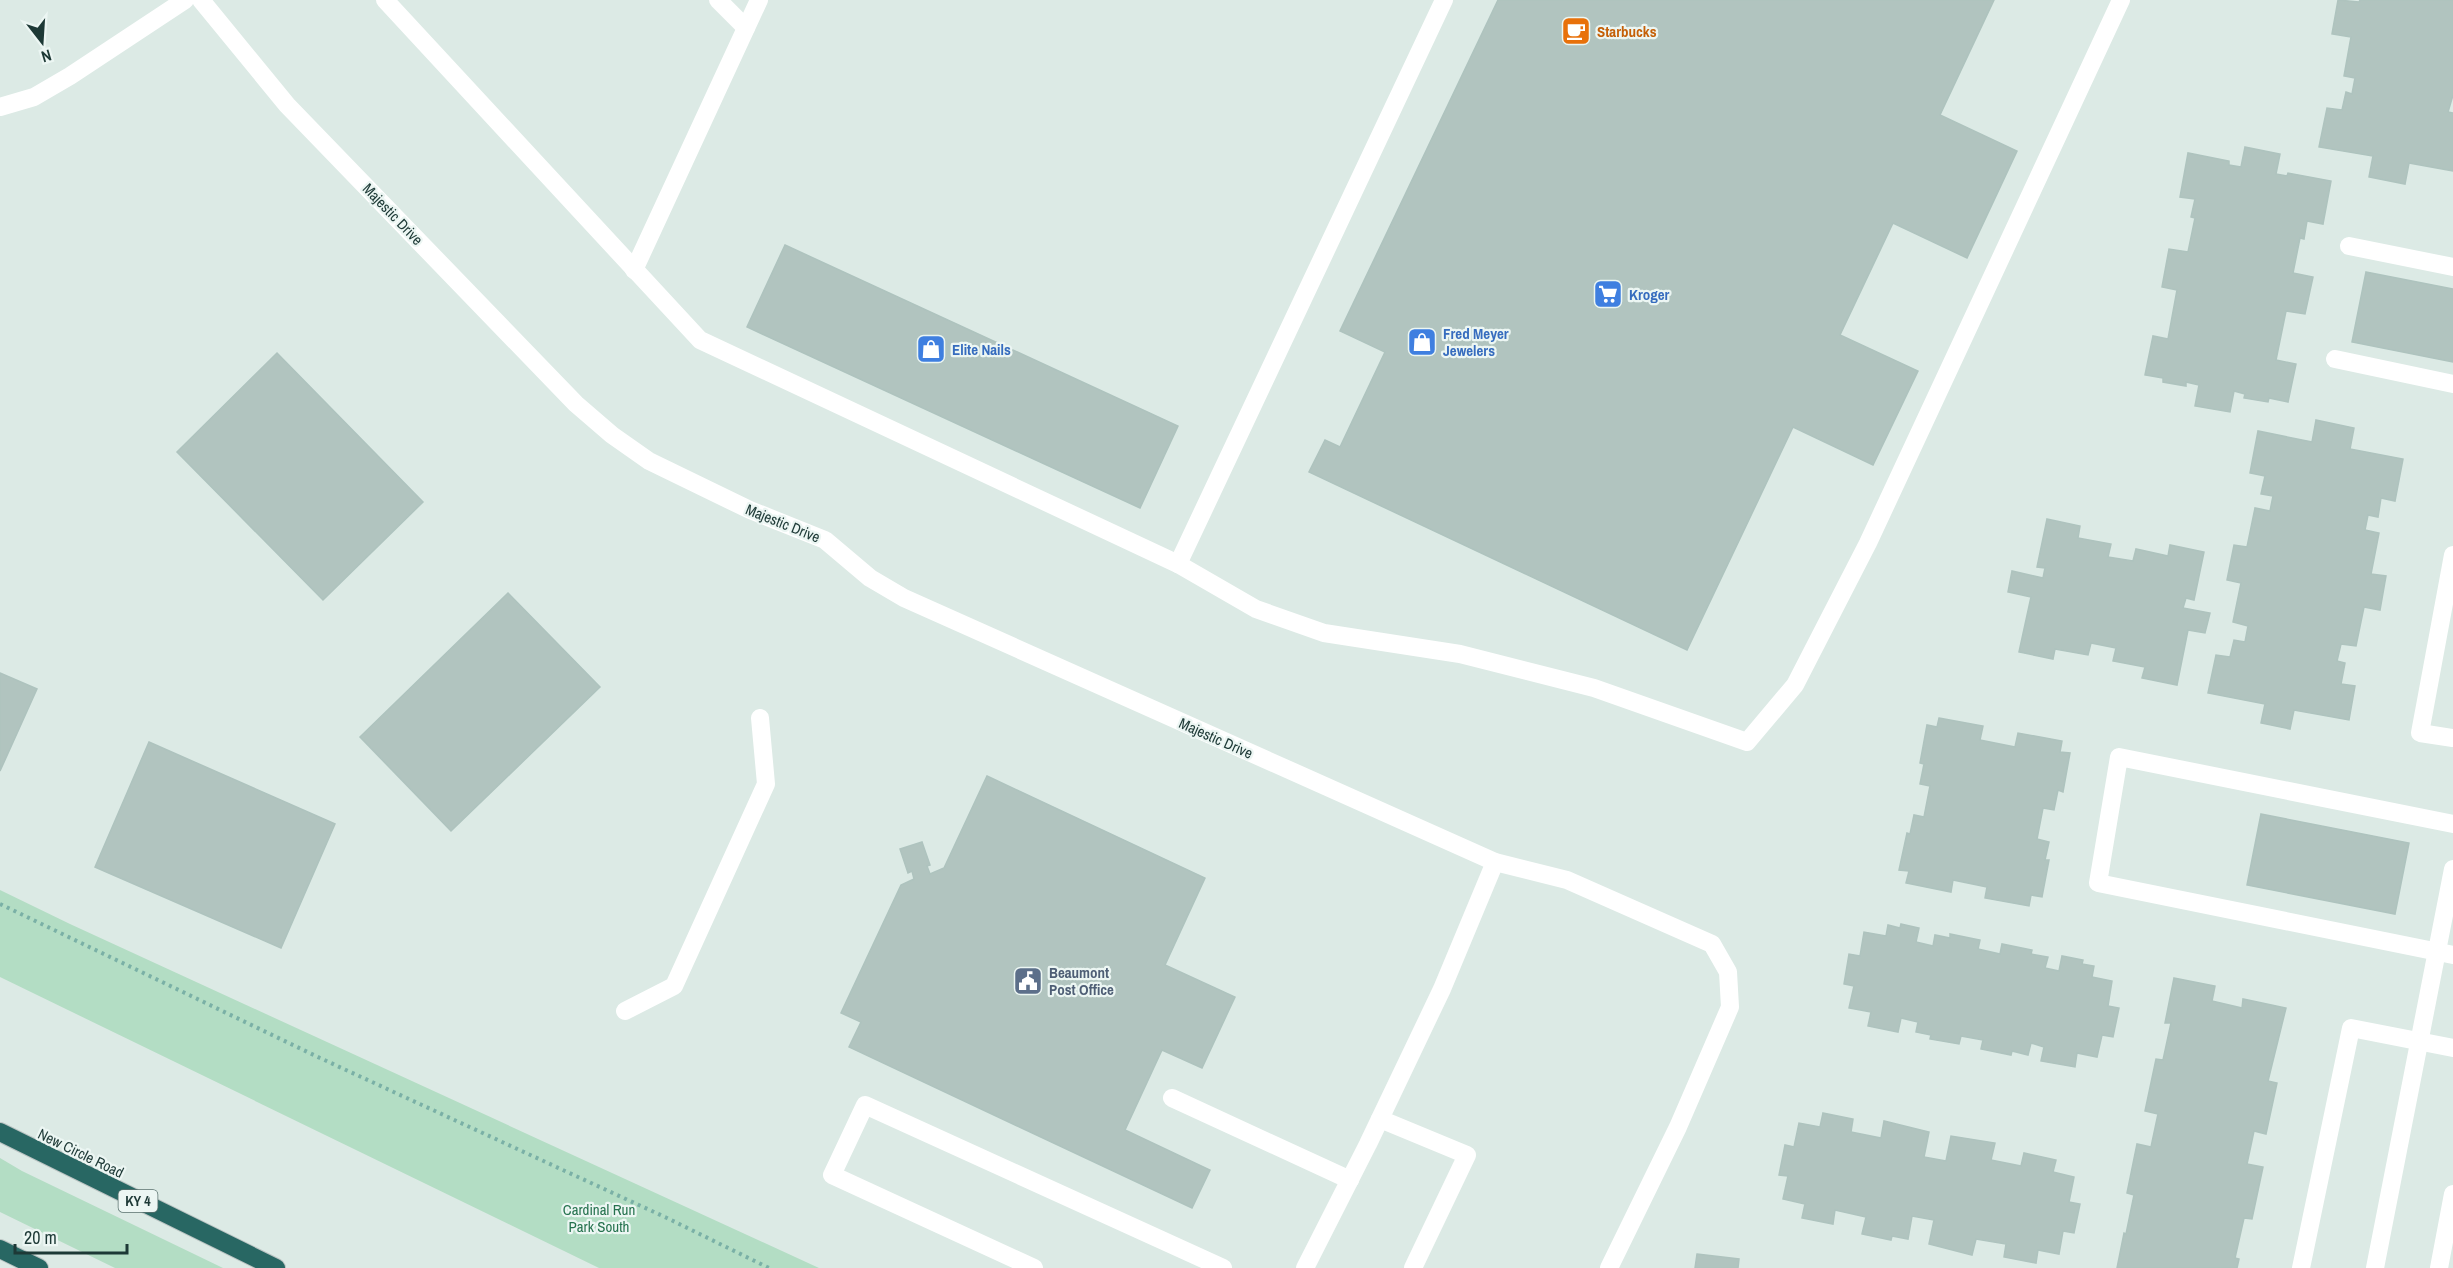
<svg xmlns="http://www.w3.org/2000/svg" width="2453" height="1268" font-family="'Archivo Narrow',sans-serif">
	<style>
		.green { fill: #b3ddc4 }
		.building { fill: #b1c4bf; stroke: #aec3be; stroke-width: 1.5 }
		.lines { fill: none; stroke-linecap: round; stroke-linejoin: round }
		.highway-casing { stroke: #bbc4c3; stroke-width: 20 }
		.path { stroke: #7ab0a6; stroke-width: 4; stroke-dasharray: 3 4.5; stroke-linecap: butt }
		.minor { stroke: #fff; stroke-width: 18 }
		.highway { stroke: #286763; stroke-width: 18 }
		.labels { text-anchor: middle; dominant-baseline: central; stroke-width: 4.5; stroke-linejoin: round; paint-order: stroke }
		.shield { fill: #ecf6f3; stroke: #5b726f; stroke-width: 1.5 }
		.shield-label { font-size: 14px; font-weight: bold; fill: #1d3936 }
		.food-label { font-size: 15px; font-weight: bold; fill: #c56008; stroke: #ecf6f3; text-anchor: start }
		.street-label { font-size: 15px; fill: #1d3936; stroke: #ecf6f3 }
		.shop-label { font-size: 15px; font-weight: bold; fill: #366cbe; stroke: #ecf6f3; text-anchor: start }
		.service-label { font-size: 15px; font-weight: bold; fill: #4e5e75; stroke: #ecf6f3; text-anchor: start }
		.park-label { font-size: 15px; fill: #25724e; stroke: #ecf6f3 }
	</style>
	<rect width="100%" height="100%" fill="#dceae5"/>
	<g class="green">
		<path d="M0,890L70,924L819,1268H599L0,977Z"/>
		<path d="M0,1158L22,1171L223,1268H115L0,1212Z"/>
	</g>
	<g class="building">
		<path d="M1498,0H1994L1940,115L2017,151L1967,258L1893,223L1840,335L1918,371L1873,465L1793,427L1687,650L1309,472L1325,440L1340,447L1385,352L1340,331Z"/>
		<path d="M2338,0L2359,2L2360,0H2453V95L2448,112L2453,113V171L2409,163L2405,184L2369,177L2373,156L2319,147L2327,108L2342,110L2346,92L2352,94L2355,78L2344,76L2351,37L2332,34Z"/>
		<path d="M2245,147L2280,154L2276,174L2287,176L2288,173L2331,181L2323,224L2307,221L2304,239L2300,238L2293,273L2313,277L2305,314L2286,311L2276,360L2296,364L2288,402L2269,398L2268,402L2244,398L2245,394L2234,391L2230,412L2195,406L2199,385L2186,382V386L2163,382V378L2145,375L2153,336L2168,339L2177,290L2162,287L2169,249L2188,252L2195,218L2191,217L2195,199L2180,197L2188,153L2229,161V165L2241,167Z"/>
		<path d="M785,245L1178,426L1140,508L747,327Z"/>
		<path d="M2366,272L2453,289V362L2352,342Z"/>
		<path d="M277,353L423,502L323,600L177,452Z"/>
		<path d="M2316,420L2354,428L2350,449L2403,459L2395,501L2381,498L2378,517L2368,515L2365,530L2379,533L2371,574L2386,576L2380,610L2364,607L2356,646L2341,644L2337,661L2345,663L2341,684L2355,686L2349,720L2294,710L2290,729L2261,723L2265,704L2208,693L2216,655L2230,657L2234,640L2245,642L2248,626L2233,622L2241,583L2227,580L2234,545L2247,547L2255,508L2270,511L2273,496L2261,494L2265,476L2250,473L2258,431L2312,442Z"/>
		<path d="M2047,519L2080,526L2078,538L2111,544L2108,557L2133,561L2136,549L2168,556L2170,545L2204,552L2194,600L2186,598L2183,608L2210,613L2205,633L2188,630L2177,685L2142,678L2145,667L2113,661L2116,648L2091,643L2088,655L2055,649L2053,659L2019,652L2031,597L2008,592L2012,571L2043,578L2045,568L2037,567Z"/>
		<path d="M508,593L600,687L451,831L360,737Z"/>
		<path d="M0,673L37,689L0,771Z"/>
		<path d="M1939,718L1983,726L1980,740L2015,747L2018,733L2062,741L2060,752L2070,753L2063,792L2058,790L2054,810L2043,808L2037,839L2049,842L2045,860H2049L2042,897L2031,895L2029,906L1985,898L1987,887L1953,880L1951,892L1906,883L1909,871L1899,870L1907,833L1910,834L1914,815L1924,817L1930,786L1920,784L1924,764L1920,763L1927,725L1937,727Z"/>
		<path d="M149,742L335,824L281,948L95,867Z"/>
		<path d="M987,776L1205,878L1165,965L1235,997L1202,1068L1162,1050L1125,1130L1210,1170L1192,1208L849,1047L861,1022L841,1013L901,885L914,879L912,871L908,873L900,849L922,842L930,865L927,866L930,874L944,868Z"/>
		<path d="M2261,814L2409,843L2395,914L2247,885Z"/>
		<path d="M1901,924L1919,928L1916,942L1933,946L1935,935L1950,938V934L1980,940L1978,949L2000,954L2002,944L2032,950L2031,954L2048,957L2045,968L2059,971L2062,956L2083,960L2082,964L2094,966L2092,977L2112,981L2108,1006L2119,1008L2113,1037L2102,1035L2097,1057L2077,1053L2075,1067L2041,1061L2044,1047L2031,1043L2028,1055L2012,1051L2011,1055L1981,1049L1983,1040L1961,1036L1959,1044L1930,1039L1931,1035L1916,1032L1918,1022L1901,1018L1898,1032L1868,1026L1871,1012L1849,1008L1854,986L1844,984L1849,954L1860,956L1864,932L1886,936L1888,925L1900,928Z"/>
		<path d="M2174,978L2215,986L2212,1001L2242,1008L2243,999L2286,1008L2268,1081L2277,1083L2266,1134L2254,1131L2247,1164L2263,1167L2252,1219L2244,1218L2235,1258L2239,1259L2237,1268H2117L2124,1233L2126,1234L2134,1195L2127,1193L2137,1144L2151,1147L2158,1114L2145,1111L2156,1059L2163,1060L2171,1023H2165Z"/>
		<path d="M1823,1113L1853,1119L1851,1132L1881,1138L1884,1121L1929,1132L1924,1157L1946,1161L1951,1136L1995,1143L1991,1160L2021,1166L2024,1153L2056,1160L2053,1172L2074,1177L2069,1202L2080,1204L2074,1233L2063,1231L2059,1254L2038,1250L2036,1263L2004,1257L2006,1244L1976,1239L1972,1255L1929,1244L1934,1220L1912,1216L1908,1239L1892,1236L1891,1240L1862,1234L1866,1217L1835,1210L1833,1224L1802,1218L1805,1204L1783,1199L1788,1176L1779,1175L1785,1145L1794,1147L1799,1123L1820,1127Z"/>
		<path d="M1697,1254L1739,1259L1738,1268H1695Z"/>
	</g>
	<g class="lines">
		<g class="highway-casing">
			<g id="highway">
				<path d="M0,1132L276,1268"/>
				<path d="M0,1249L39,1268"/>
			</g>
		</g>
		<path class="path" d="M0,904L320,1058L667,1218L769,1268"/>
		<g class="minor">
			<path d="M201,0L287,105L576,404L612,435L649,461L750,510L825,540L870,578L904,598L1495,862L1567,880L1712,944L1728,972L1730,1007L1678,1127L1609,1268"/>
			<path d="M385,0L700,340L1178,564L1256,609L1324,633L1460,654L1594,688L1747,742L1795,685L1868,543L2121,0"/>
			<path d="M718,0L746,28"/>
			<path d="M0,107L34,97L70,76L185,0"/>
			<path d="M2349,246L2453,267"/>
			<path d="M634,270L759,0"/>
			<path d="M2335,359L2453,384"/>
			<path d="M2453,555L2420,733L2453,738"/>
			<path d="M1178,564L1444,0"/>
			<path d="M2453,824L2119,757L2098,883L2453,955"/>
			<path d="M625,1011L674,986L766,784L760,718"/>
			<path d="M1172,1098L1350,1180"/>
			<path d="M1380,1119L1467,1155L1413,1268"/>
			<path d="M1034,1268L832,1175L865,1105L1223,1268"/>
			<path d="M1305,1268L1368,1144L1442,989L1495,862"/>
			<path d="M2301,1268L2351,1028L2453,1048"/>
			<path d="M2375,1268L2453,869"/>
			<path d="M2439,1268L2453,1194"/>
		</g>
		<use href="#highway" class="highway"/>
	</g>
	<defs>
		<g id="cafe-square" transform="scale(1.5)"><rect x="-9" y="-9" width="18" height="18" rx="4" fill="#e8710a" stroke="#ecf6f3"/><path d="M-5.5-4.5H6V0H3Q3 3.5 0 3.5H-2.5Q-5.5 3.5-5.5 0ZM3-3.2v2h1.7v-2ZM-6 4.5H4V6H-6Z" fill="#fff"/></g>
		<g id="supermarket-square" transform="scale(1.5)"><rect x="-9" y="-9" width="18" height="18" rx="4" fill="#3f7fe0" stroke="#ecf6f3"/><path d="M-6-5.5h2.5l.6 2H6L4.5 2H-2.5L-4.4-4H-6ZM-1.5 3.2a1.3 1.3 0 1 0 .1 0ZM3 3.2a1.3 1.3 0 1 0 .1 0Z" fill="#fff"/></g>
		<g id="shop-square" transform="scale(1.5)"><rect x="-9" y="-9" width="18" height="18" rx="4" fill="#3f7fe0" stroke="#ecf6f3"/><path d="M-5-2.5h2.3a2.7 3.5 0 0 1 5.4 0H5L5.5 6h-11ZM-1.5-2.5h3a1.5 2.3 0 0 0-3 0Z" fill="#fff"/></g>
		<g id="civic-square" transform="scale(1.5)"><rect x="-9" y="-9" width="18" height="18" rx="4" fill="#5c6f8a" stroke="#ecf6f3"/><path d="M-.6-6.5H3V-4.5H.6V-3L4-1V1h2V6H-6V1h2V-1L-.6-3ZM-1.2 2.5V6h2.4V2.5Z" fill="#fff"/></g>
	</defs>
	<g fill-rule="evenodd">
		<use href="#cafe-square" x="1576" y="31"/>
		<use href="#supermarket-square" x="1608" y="294"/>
		<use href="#shop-square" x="1422" y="342"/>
		<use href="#shop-square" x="931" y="349"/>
		<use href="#civic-square" x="1028" y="981"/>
	</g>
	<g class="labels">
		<rect class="shield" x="118.5" y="1190" width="39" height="22" rx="4.5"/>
		<g class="shield-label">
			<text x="138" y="1201">KY 4</text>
		</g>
		<g class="food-label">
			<text x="1597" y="31">Starbucks</text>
		</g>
		<g class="street-label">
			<text transform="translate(393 214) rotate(46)">Majestic Drive</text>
			<text transform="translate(783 523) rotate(22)">Majestic Drive</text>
			<text transform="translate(1216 738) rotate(24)">Majestic Drive</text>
			<text transform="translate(81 1153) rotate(26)">New Circle Road</text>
		</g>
		<g class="shop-label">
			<text x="1629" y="294">Kroger</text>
			<text x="1443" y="333">Fred Meyer<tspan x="1443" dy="17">Jewelers</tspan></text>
			<text x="952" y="349">Elite Nails</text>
		</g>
		<g class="service-label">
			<text x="1049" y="972">Beaumont<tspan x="1049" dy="17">Post Office</tspan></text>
		</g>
		<g class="park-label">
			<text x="599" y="1209">Cardinal Run<tspan x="599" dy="17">Park South</tspan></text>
		</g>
	</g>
	<g transform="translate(42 42) rotate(163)" stroke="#ecf6f3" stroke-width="4.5" paint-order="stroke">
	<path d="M0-4.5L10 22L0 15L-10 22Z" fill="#1d3936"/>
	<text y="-9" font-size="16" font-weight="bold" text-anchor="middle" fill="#1d3936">N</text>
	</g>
	<path d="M15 1244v9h112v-9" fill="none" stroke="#1d3936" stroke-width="3"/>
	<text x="24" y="1244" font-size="18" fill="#1d3936" stroke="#ecf6f3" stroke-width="4.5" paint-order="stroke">20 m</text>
</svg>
